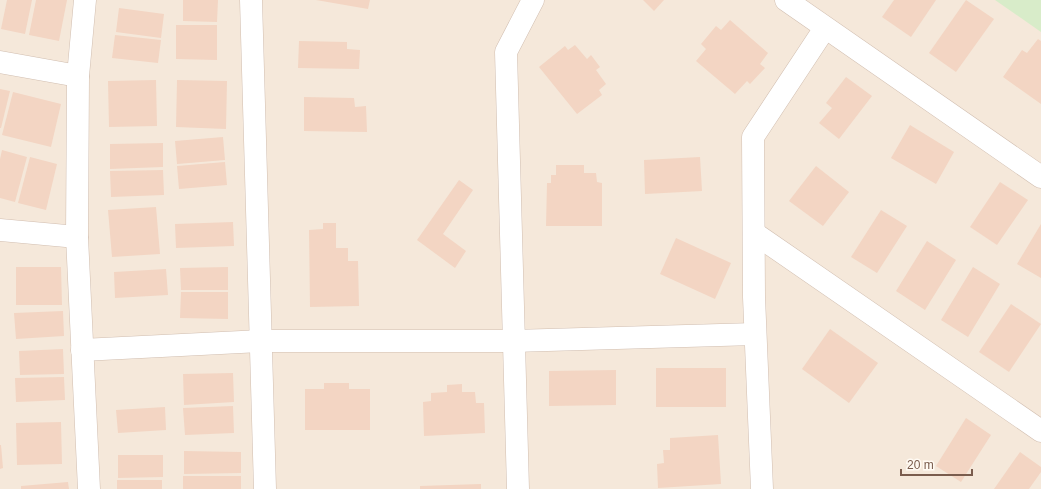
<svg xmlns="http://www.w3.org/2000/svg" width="1041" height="489" font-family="Arial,sans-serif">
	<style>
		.residential { fill: #f5e8da }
		.green { fill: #d8ecc9 }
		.building { fill: #f3d5c3 }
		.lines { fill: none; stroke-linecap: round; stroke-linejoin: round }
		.minor-casing { stroke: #d1beb0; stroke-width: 23 }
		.minor { stroke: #fff; stroke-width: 22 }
	</style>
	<rect width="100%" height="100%" fill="#fdf6ec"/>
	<rect class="residential" x="0" y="0" width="1041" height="489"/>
	<path class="green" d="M995,0H1041V32Z"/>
	<g class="building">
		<path d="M7,0H32L25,34L1,29Z"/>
		<path d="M36,0H67L59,41L29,35Z"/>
		<path d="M183,0H218L217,22L183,21Z"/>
		<path d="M316,0H370L368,9Z"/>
		<path d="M643,0H664L654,11Z"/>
		<path d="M894,0H936L911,37L882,17Z"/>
		<path d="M966,0L994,19L956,72L929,53Z"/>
		<path d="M119,8L164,14L161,38L116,32Z"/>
		<path d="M730,20L768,53L760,64L765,68L750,84L747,81L735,94L696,61L706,49L701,44L716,26L721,30Z"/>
		<path d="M176,25H217V60L176,59Z"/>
		<path d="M115,35L161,40L158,63L112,58Z"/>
		<path d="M1038,39L1041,41V104L1003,77L1022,50L1027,53Z"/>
		<path d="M299,41L347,42V49L360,50L359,69L298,68Z"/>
		<path d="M575,45L587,59L591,55L600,67L596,70L606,84L599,90L602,95L577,114L539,67L565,46L568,50Z"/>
		<path d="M846,77L872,96L839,139L819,123L832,108L826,103Z"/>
		<path d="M156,80L157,126L109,127L108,81Z"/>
		<path d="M177,80L227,81L226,129L176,127Z"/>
		<path d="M0,89L10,91L1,128H0Z"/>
		<path d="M13,92L61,104L51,147L2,135Z"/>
		<path d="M304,97L354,98L355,107L366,106L367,132L304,131Z"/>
		<path d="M910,125L954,152L936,184L891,158Z"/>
		<path d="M223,137L225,160L177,164L175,141Z"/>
		<path d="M163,143V167L110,169V144Z"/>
		<path d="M2,150L27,157L15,202L0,198V159Z"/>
		<path d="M30,157L57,164L46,210L18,203Z"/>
		<path d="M700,157L702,191L645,194L644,160Z"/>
		<path d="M225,162L227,185L179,189L177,166Z"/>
		<path d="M556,165H584V173H596L597,182L602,183V226H546L547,183H551V175H556Z"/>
		<path d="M816,166L849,192L823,226L789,201Z"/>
		<path d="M163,170L164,195L111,197L110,171Z"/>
		<path d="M459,180L473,190L443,234L466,251L455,268L417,240Z"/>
		<path d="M1000,182L1028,200L997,245L970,227Z"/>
		<path d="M156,207L160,254L112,257L108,210Z"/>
		<path d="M881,210L907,226L877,273L851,257Z"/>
		<path d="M233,222L234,246L176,248L175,224Z"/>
		<path d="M323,223H336V248H348V261H358L359,306L310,307L309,230L323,229Z"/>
		<path d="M1041,224V278L1017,264Z"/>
		<path d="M676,238L731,263L715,299L660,274Z"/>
		<path d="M927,241L956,260L925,310L896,291Z"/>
		<path d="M16,267H61L62,305H16Z"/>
		<path d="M228,267V290H181L180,268Z"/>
		<path d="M973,267L1000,284L968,337L941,320Z"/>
		<path d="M166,269L168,295L115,298L114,272Z"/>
		<path d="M181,292H228V319L180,318Z"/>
		<path d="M1011,304L1041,324L1009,372L979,352Z"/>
		<path d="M63,311L64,336L16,339L14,313Z"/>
		<path d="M830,329L878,363L849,403L802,369Z"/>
		<path d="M63,349L64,374L20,375L19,351Z"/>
		<rect x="656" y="368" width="70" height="39"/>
		<path d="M616,370V405L549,406V371Z"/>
		<path d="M233,373L234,402L184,405L183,374Z"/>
		<path d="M64,377L65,400L16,402L15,378Z"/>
		<path d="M324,383H349V389H370V430H305V389H324Z"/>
		<path d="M462,384V392H475L476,403H484L485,433L424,436L423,402L431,401V393L447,392V385Z"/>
		<path d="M233,406L234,433L185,435L183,408Z"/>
		<path d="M165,407L166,430L118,433L116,410Z"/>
		<path d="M966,418L991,435L961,482L936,466Z"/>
		<path d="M61,422L62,464L17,465L16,423Z"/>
		<path d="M718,435L721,484L658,488L657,464L664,463L663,450H670V438Z"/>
		<path d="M0,445H1L3,468L0,469Z"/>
		<path d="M184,451L241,452V473L184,474Z"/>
		<path d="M1020,452L1041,467V472L1029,489H994Z"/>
		<path d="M118,455H163V477L118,478Z"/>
		<rect x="183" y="476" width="58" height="13"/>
		<rect x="117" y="480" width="45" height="9"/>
		<path d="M68,482L69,489H21V486Z"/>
		<path d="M481,484V489H420V486Z"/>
	</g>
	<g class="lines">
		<g class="minor-casing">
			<g id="minor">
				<path d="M85,0L78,76L77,237L89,489"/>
				<path d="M251,0L265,489"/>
				<path d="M786,0L1041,177"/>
				<path d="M0,62L78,76"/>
				<path d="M0,230L77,237"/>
				<path d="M754,233L1041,431"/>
				<path d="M82,350L262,341H513L755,334"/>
				<path d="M518,489L506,52L533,0"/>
				<path d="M762,489L754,297L753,137L825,28"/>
			</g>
		</g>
		<use href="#minor" class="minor"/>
	</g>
	<path d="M901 469v6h71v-6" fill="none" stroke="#7a5c4d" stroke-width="2"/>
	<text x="907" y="469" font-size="12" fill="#7a5c4d" stroke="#fffaf3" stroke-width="3" paint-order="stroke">20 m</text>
</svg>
